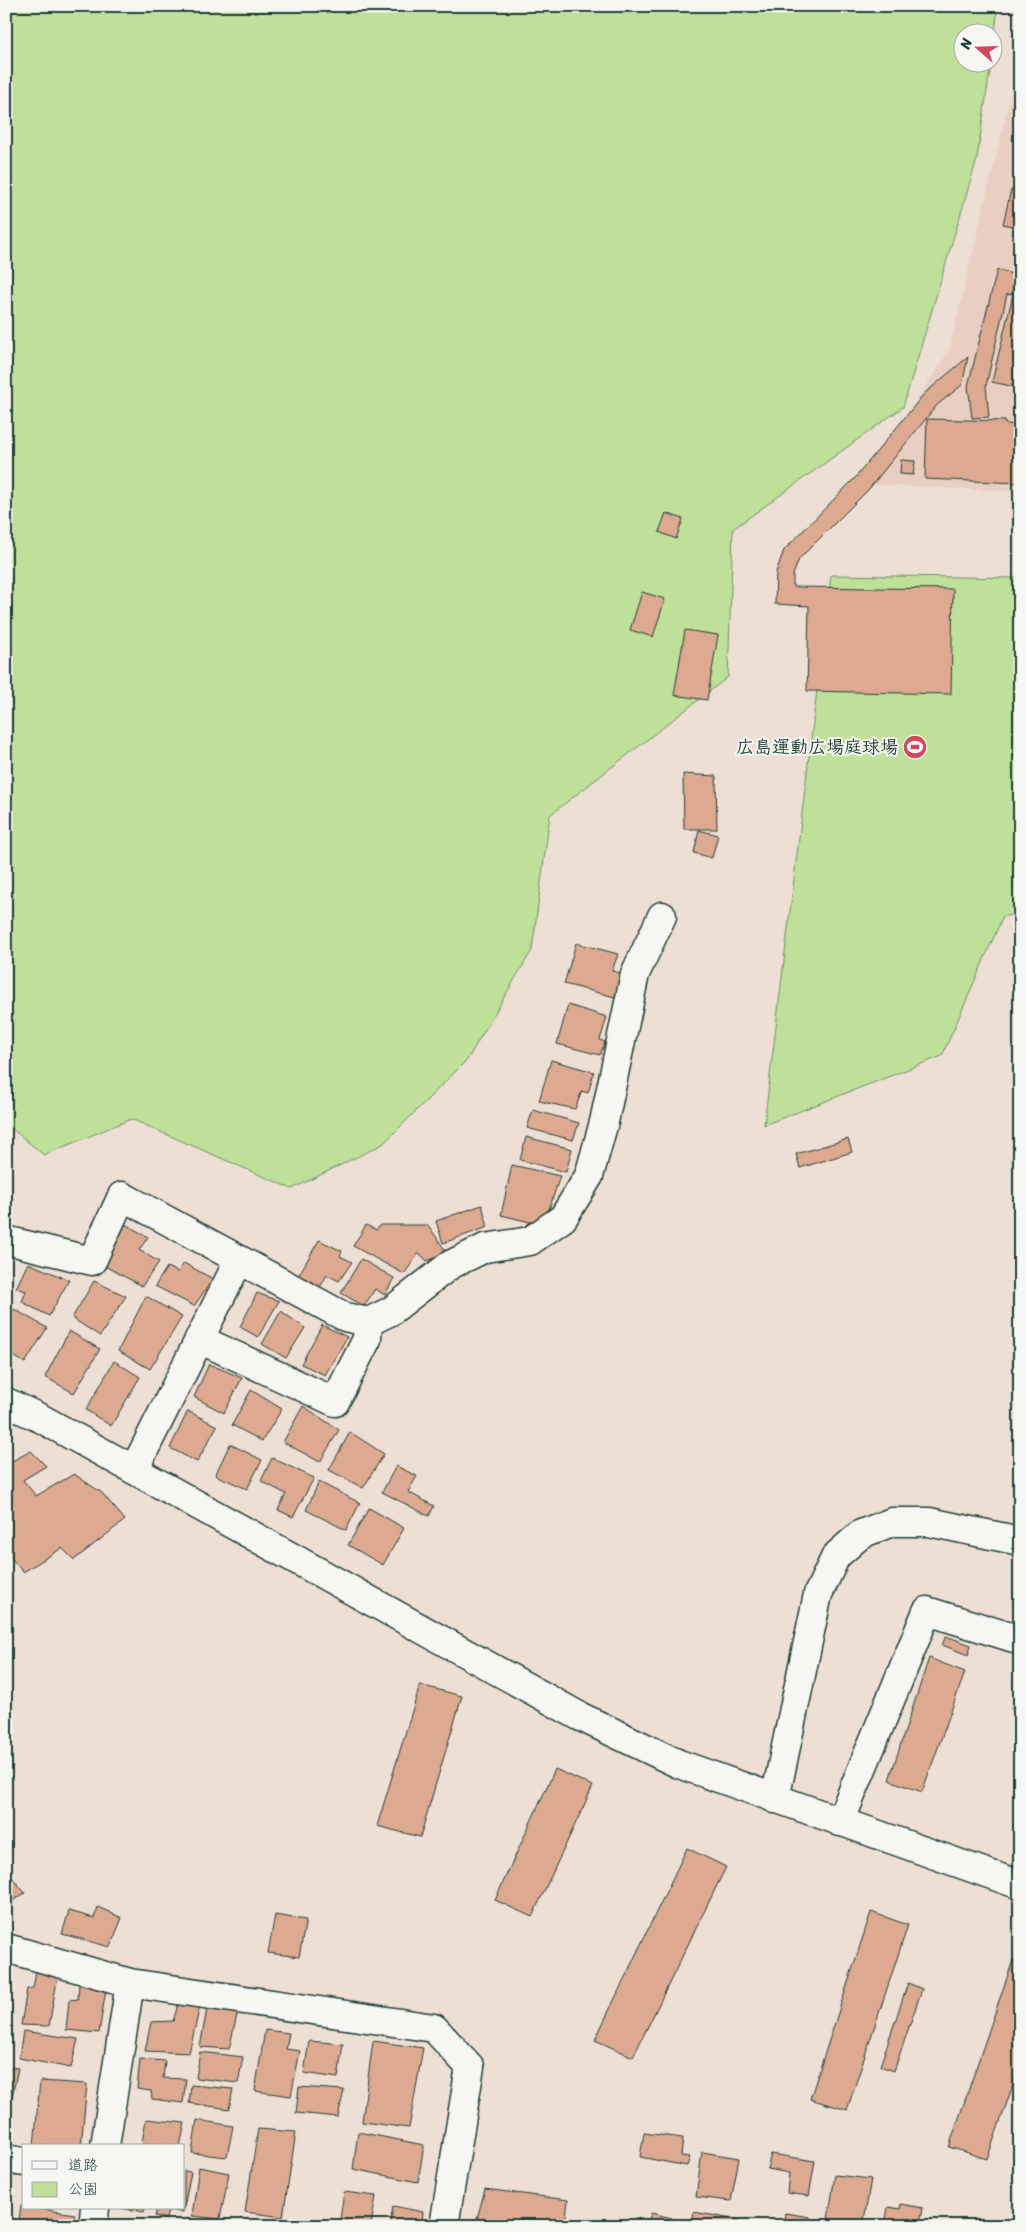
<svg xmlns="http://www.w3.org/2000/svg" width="1026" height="2232" font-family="Sriracha,'Klee One',sans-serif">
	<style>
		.built { fill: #e9cfc1 }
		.green { fill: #bfe099; stroke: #6f8e66 }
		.building { fill: #ddaa91; stroke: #1f3d34 }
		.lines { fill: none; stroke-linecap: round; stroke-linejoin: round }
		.minor-casing { stroke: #1f3d34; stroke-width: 31 }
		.minor { stroke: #f6f6f2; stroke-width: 28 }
		.labels { text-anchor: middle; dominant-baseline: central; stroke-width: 4; stroke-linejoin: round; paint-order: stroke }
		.poi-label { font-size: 18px; font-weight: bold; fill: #1f3d34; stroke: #f6f6f2; text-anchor: end }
	</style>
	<rect width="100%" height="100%" fill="#eedfd5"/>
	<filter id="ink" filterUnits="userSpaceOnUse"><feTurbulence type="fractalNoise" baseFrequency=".02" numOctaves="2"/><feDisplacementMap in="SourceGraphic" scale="10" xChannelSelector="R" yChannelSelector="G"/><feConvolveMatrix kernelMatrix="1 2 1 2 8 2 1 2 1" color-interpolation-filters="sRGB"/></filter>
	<g filter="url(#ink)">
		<path class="built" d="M1020,57V492L861,484L949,351Z"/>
		<g class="green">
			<path d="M6,6H995L997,15L994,41V32H964V62L991,63L977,159L903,407L733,529L728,677L550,815L532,950L467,1060L383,1144L292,1189L131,1119L44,1155L6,1124Z"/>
			<path d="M831,575L1020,578V915L1003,916L942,1056L764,1125Z"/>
		</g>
		<g class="building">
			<path d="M1011,190L1020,192V228L1003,224Z"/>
			<path d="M1020,265V388L992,382Z"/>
			<path d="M997,270L1016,275L1011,295L1007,294L986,386L989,417L972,418L968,386Z"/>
			<path d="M968,357L962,385L937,405L868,490L799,559L793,575V587L953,589L951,694L807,691L809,606L775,604L776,572L784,550L855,478L925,393Z"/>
			<path d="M927,419L1005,421V424L1020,425V483L925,479Z"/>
			<path d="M901,460L915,461L913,475L900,474Z"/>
			<path d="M666,513L683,519L676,539L659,532Z"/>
			<path d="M642,592L665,599L653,637L630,630Z"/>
			<path d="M685,630L718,635L707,700L674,695Z"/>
			<path d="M683,774L716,776L717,829H684Z"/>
			<path d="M699,830L718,835L712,858L694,853Z"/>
			<path d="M576,943L618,954L612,971L626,974L619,998L564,984Z"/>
			<path d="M568,1005L607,1017L600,1040L605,1042L600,1055L557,1044Z"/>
			<path d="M551,1060L594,1072L588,1093L582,1091L575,1109L539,1101Z"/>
			<path d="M533,1110L579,1123L573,1140L527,1128Z"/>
			<path d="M526,1137L572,1149L566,1172L520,1160Z"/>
			<path d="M848,1139L852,1152L800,1168L796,1154Z"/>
			<path d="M512,1165L560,1176L546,1219L538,1224L501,1215Z"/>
			<path d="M482,1205L488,1227L443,1243L436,1221Z"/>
			<path d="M123,1223L148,1237L139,1250L159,1262L142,1286L101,1264Z"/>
			<path d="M366,1225L376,1230L380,1225H428L447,1253L427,1261L419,1253L404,1274L353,1246Z"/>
			<path d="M319,1240L342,1251L340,1256L352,1262L339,1281L327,1275L319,1289L297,1278Z"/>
			<path d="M361,1259L394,1278L385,1295L375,1289L364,1306L341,1293Z"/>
			<path d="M28,1263L69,1280L49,1316L22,1302L26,1291L16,1288Z"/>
			<path d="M184,1263L213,1279L194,1306L155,1286L167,1267L178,1272Z"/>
			<path d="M94,1281L126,1296L100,1336L72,1318Z"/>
			<path d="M257,1293L279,1301L258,1337L240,1327Z"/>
			<path d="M146,1296L182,1317L150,1369L118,1351Z"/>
			<path d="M14,1309L47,1328L25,1363L6,1352V1324Z"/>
			<path d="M281,1311L305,1328L286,1358L262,1344Z"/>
			<path d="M322,1325L347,1337L325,1375L301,1364Z"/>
			<path d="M69,1331L100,1349L74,1393L45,1377Z"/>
			<path d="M114,1361L140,1377L111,1426L86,1410Z"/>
			<path d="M209,1364L242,1378L224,1413L194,1397Z"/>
			<path d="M251,1390L282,1409L262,1441L232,1425Z"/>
			<path d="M303,1406L339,1430L320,1462L283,1442Z"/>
			<path d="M188,1411L217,1426L197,1462L170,1448Z"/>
			<path d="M350,1432L384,1454L363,1488L329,1470Z"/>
			<path d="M230,1444L262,1460L247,1489L215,1475Z"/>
			<path d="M31,1451L46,1466L23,1480L36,1496L74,1474L102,1493L125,1520L74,1560L62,1548L23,1572L6,1552V1454L12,1461Z"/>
			<path d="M272,1458L314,1478L293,1517L278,1510L286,1494L261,1481Z"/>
			<path d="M396,1466L417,1476L408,1492L434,1506L429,1516L382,1492Z"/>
			<path d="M319,1482L360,1503L346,1530L306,1510Z"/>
			<path d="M369,1508L404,1528L383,1565L348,1545Z"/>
			<path d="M946,1636L971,1645L968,1655L942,1645Z"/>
			<path d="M929,1658L965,1672L922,1792L889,1780Z"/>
			<path d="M420,1685L462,1696L420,1837L377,1826Z"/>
			<path d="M1019,1685H1020V1712L1011,1709Z"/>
			<path d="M555,1769L593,1786L532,1917L495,1900Z"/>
			<path d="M687,1848L726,1867L633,2057L595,2040Z"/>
			<path d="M6,1870L25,1893L6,1905Z"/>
			<path d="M98,1907L122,1918L110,1947L62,1934L69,1911L94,1918Z"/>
			<path d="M871,1912L908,1925L847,2110L810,2099Z"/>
			<path d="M275,1915L306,1920L299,1957L268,1953Z"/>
			<path d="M1013,1960L1020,1962V2065L987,2159L949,2147Z"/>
			<path d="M36,1971L58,1975L49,2026L21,2025L27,1989L33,1988Z"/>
			<path d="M908,1983L922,1989L894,2071L880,2066Z"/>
			<path d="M79,1984L106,1989L99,2033L66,2030L69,2000L78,1999Z"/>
			<path d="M179,2002L200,2006L189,2053L145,2051L151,2022L173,2021Z"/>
			<path d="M207,2009L238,2011L229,2049L200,2047Z"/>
			<path d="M6,2025L11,2026L6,2049Z"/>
			<path d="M265,2030L289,2033L286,2049L300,2051L291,2096L255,2091Z"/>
			<path d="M23,2031L78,2039L71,2068L19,2058Z"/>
			<path d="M309,2041L343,2044L338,2078L304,2073Z"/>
			<path d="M373,2041L423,2048L409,2128L362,2122Z"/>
			<path d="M200,2052L243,2057L238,2083L196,2078Z"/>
			<path d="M140,2059L165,2061L163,2078L186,2079L183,2103L152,2099L151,2091L137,2089Z"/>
			<path d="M6,2067L18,2068L6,2127Z"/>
			<path d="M40,2081L87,2084L81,2146H34Z"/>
			<path d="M191,2085L233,2089L229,2109L189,2103Z"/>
			<path d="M299,2087L344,2090L338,2117L296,2113Z"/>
			<path d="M146,2119L185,2123L180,2146L142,2143Z"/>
			<path d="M197,2120L233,2126L227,2157L192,2153Z"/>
			<path d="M258,2129L296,2132L283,2217L245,2212Z"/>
			<path d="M358,2132L424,2145L418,2182L353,2169Z"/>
			<path d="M644,2133L683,2138L681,2156L690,2157L687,2166L640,2157Z"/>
			<path d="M702,2152L739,2158L731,2201L696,2197Z"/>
			<path d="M771,2154L815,2161L809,2196L787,2193L789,2173L767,2169Z"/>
			<path d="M199,2167L229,2173L220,2219L192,2216Z"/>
			<path d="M184,2171L191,2172L184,2207Z"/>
			<path d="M835,2175L871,2179L863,2226H827Z"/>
			<path d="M485,2189L568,2200L565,2226H484L485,2219H477Z"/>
			<path d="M344,2192L376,2196L371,2226H339Z"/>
			<path d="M901,2204L923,2208L919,2226H885L888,2207L900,2209Z"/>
			<path d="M21,2206L75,2214L73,2226H18Z"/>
			<path d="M393,2206L423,2212L421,2226H390Z"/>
			<path d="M121,2208H145L144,2212Z"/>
			<path d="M157,2208H184L183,2212L168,2210L166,2219L155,2216Z"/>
			<path d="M694,2212L738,2220L737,2226H692Z"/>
			<path d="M651,2213L672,2218L671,2226H638L639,2221L648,2222Z"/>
			<path d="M785,2213L810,2217L809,2226H783Z"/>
		</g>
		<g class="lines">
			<g class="minor-casing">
				<g id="minor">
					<path d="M6,1240L92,1261L122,1196L345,1317L368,1322L391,1311L450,1265L485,1248L530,1241L563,1218L589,1176L604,1122L635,974L662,916"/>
					<path d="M199,1339L335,1402L367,1339L368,1322"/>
					<path d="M6,1402L42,1419L579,1716L679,1764L1020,1885"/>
					<path d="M134,1470L239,1260"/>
					<path d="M775,1799L818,1594L836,1556L861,1534L892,1522H929L1020,1541"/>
					<path d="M840,1822L927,1611L1020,1640"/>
					<path d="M6,1948L130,1983L434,2028L470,2067L444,2226"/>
					<path d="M105,2146L130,1983"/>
					<path d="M6,2159L24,2162"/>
					<path d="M93,2226L95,2208"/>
				</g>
			</g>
			<use href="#minor" class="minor"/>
		</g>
	</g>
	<defs>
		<g id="stadium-disc" transform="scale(1.25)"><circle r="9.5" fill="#d1495b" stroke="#f6f6f2"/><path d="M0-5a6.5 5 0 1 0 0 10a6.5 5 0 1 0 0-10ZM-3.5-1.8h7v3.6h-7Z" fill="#fff"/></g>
	</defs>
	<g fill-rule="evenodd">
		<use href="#stadium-disc" x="915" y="747"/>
	</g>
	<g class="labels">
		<g class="poi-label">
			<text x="898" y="747">広島運動広場庭球場</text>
		</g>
	</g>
	<rect width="1026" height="2232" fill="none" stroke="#f6f6f2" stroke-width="25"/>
	<rect x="12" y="12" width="1001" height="2207" fill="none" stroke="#1f3d34" stroke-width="2" filter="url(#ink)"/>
	<rect x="22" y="2144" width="162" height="65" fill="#f6f6f2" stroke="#a0aca6"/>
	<rect x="32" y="2161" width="25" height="8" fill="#f6f6f2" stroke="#a0aca6"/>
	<text x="68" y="2170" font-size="15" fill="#1f3d34">道路</text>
	<rect x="32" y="2182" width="25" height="15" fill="#bfe099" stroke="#a0aca6"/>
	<text x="68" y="2194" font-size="15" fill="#1f3d34">公園</text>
	<g transform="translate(978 48) rotate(290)"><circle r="24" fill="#f6f6f2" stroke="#a0aca6"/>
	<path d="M0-4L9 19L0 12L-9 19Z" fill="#d1495b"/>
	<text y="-8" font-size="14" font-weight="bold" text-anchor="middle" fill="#1f3d34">N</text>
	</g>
</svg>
